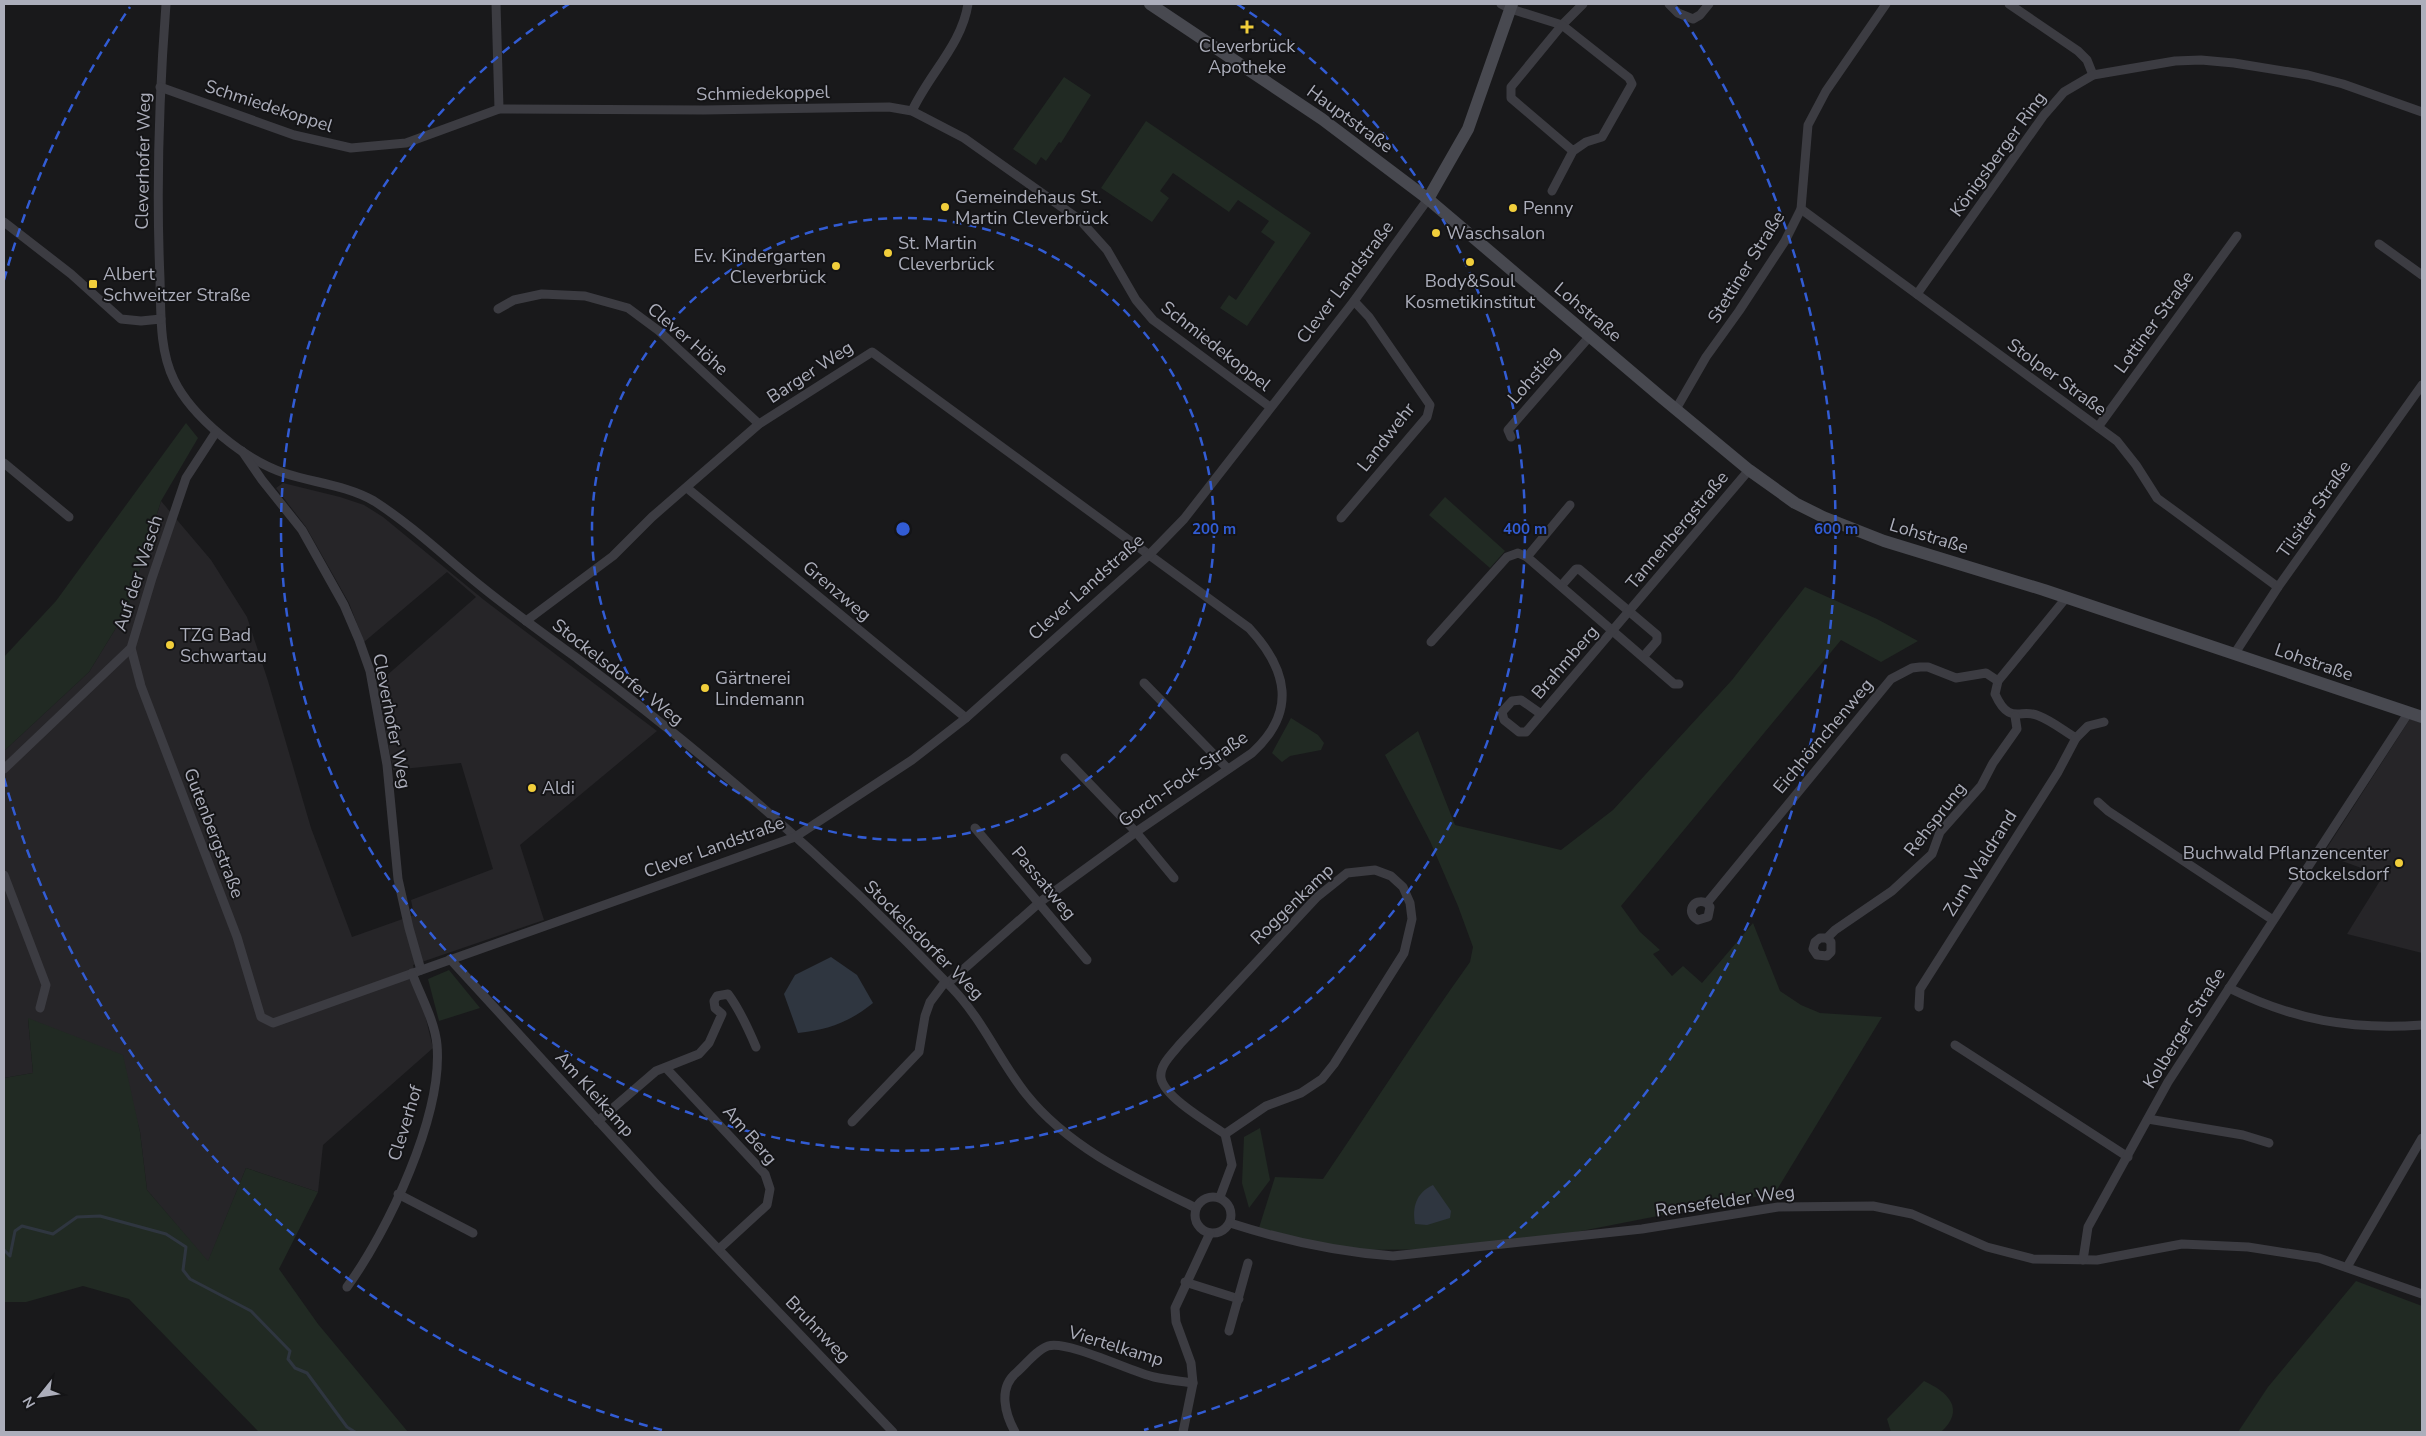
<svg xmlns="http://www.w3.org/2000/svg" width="2426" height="1436" font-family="'Nunito Sans',sans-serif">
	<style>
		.built { fill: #262528 }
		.green { fill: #212a23 }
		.water { fill: #2f3640 }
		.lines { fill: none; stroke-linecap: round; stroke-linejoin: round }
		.stream { stroke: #2f3640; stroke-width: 3 }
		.street { stroke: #3c3c42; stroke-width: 9 }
		.secondary { stroke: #484950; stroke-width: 12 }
		.ring { fill: none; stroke: #325cd4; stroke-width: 2.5; stroke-dasharray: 9 6 }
		.poi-dot { fill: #f1ce3b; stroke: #141416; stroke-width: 2 }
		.labels { text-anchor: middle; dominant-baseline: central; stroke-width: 4; stroke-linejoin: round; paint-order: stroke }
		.poi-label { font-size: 18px; fill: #acaebb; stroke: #141416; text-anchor: start }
		.street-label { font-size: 18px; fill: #acaebb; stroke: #141416 }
		.centre { fill: #325cd4; stroke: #141416; stroke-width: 2.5 }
		.ring-label { font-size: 15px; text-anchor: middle; font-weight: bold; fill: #325cd4; stroke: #141416; stroke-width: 4; stroke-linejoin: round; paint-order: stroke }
	</style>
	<rect width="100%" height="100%" fill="#19191b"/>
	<g class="built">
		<path d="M283,483L340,497L364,505L383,517L484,600L657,731L520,845L544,920L413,965L433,1048L323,1145L318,1192L246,1168L208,1262L147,1190L140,1132L130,1095L28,1019L33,1073L4,1078V751L89,672L127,610L161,501L211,560L247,617L268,681L311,828L352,937L414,915L411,900L493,869L461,763L393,770L377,684L476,597L447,572L364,642L349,603L306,527L276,488Z"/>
		<path d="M2410,719L2422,723V953L2347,934L2383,876L2323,854Z"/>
	</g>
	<g class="green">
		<path d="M1064,77L1091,95L1061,143L1059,142L1046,161L1041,157L1036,165L1013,149Z"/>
		<path d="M1146,121L1311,233L1247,326L1220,308L1229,295L1236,300L1275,242L1261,232L1269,221L1238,200L1229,212L1173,173L1160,191L1169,198L1152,222L1101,188Z"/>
		<path d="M186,423L198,438L161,501L127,610L89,672L4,751V657L56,601Z"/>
		<path d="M1445,497L1505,551L1490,568L1429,515Z"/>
		<path d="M1805,587L1877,619L1918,641L1881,662L1841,640L1621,906L1640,932L1660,950L1653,954L1672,976L1683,966L1702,983L1753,923L1780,991L1801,1005L1820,1013L1882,1017L1775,1193L1490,1249L1339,1250L1258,1231L1275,1177L1323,1179C1372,1107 1419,1033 1470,962L1473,947L1458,906L1430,841L1385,755L1418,731L1455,825L1561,850L1613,810L1732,680Z"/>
		<path d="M1291,718L1318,735L1324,743L1321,750L1290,756L1282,762L1272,753Z"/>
		<path d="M449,970L480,1008L439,1021L428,979Z"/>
		<path d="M28,1018L123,1055L140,1132L147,1190L208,1261L246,1168L318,1192L279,1269L318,1324L408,1432H259L129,1299L83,1286L26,1302H4V1078L33,1073Z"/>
		<path d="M1260,1128L1270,1180L1249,1208L1242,1183L1244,1137Z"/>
		<path d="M2356,1281L2422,1306V1432H2238L2268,1387Z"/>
		<path d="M1924,1381C1948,1392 1966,1409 1941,1432H1891L1887,1419Z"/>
	</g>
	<g class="water">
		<path d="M831,957L857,975L873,1003C850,1022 827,1030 798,1033L784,994L795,975Z"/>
		<path d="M1433,1185L1451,1211L1450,1218L1427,1225L1415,1224C1412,1207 1416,1193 1433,1185Z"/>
	</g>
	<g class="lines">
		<path class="stream" d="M4,1250L10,1256L15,1231L22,1226L53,1234L77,1217L100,1216L166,1234L186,1247L183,1270L190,1279L251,1311L290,1351L288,1359L295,1368L307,1373L347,1427L355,1432"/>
		<g class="street">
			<path d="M166,4C159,96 156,187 160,279C161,312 159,350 174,380C192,417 245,460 284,473C314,483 346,485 374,501C413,526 446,558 482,587C513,612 545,635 578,659C711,758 838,869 952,988C983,1020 999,1060 1026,1094C1069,1148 1135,1178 1196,1208"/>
			<path d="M496,4L499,109"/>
			<path d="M1501,4L1511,9L1562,25L1583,4"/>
			<path d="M1669,4L1678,13L1693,19L1700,15L1709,4"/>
			<path d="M2009,4L2078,51L2087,60L2093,75"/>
			<path d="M160,87L294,135L351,148L406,143L499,109L704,110L889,107L912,111L964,138L1080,220L1107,250L1136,300L1153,320L1270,407"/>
			<path d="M912,111C929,74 962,44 968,4"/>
			<path d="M1552,191L1573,151L1511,98V87L1562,25L1629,78L1632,84L1602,137L1586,142L1573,151"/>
			<path d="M1801,209L2117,441L2136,465L2157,498L2278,587"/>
			<path d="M4,222L71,274L121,319L141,321L161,319"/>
			<path d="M2379,244L2422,275"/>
			<path d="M1917,294L2044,115L2064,92L2093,75L2175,61L2201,60L2234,63L2308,75L2343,84L2422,112"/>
			<path d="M498,309L514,300L542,294L585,296L628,308L659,331L759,424"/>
			<path d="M1676,409L1706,357L1739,311L1785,241L1801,209L1808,125L1826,91L1886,4"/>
			<path d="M2098,427L2237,236"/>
			<path d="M1511,437L1508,430L1590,336"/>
			<path d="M242,451L262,480L302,530L344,605L359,640L370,671L387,765L398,879L409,928L421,970"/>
			<path d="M4,463L69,517"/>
			<path d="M687,488L966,718"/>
			<path d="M1341,518L1427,417L1430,405L1369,317L1354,301"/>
			<path d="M1527,557L1570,505"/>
			<path d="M1561,586L1576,569H1579L1657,635V641L1643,657"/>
			<path d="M2066,598L1998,681L1995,694C2010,727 2021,707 2039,716C2052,721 2064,731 2076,738L2088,726L2104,722"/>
			<path d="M526,621L613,556L652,517L759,424L872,352L1249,628C1288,670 1297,712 1252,753L1136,832L1040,902L948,983"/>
			<path d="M1431,642L1507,557L1518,553L1527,557L1674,684H1679"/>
			<path d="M131,648L141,686L237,937L261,1017L273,1023L795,837L912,760L966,718L1149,555L1184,519L1354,301L1428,199"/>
			<path d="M2235,653L2278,587L2422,385"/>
			<path d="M1144,683L1228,769"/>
			<path d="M1541,714L1521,700L1512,701L1502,712L1504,720L1519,732H1526L1749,470"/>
			<path d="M1065,758L1136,832L1174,878"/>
			<path d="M4,769L131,648L152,578L186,478L216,432"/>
			<path d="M2098,802L2108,811L2273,920"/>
			<path d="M975,828L1087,960"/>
			<path d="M4,875L46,985L40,1008"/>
			<path d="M1707,903L1710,907L1708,917L1698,920C1685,913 1693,897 1707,903L1891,679L1912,668L1920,667H1928L1956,678L1986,673L1998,681"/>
			<path d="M1827,938L1831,942V952L1827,956L1817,955L1813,949L1815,942L1820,938H1827L1835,930L1892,891L1932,854L1940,832L1981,786L1993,763L2017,729L2015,716"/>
			<path d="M450,959L658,1186L893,1432"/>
			<path d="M2229,988C2294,1020 2350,1030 2422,1025"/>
			<path d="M1919,1007L1920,989L2058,772L2076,738"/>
			<path d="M1955,1045L2128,1157"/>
			<path d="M666,1068L765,1174L770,1189L767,1205L719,1249"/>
			<path d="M2148,1119L2243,1135L2269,1143"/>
			<path d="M598,1121L656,1071L699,1054L709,1043L722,1014L715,1008L714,1001L717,996L728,994C740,1010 748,1028 756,1047"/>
			<path d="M852,1122L919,1052L925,1016L930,1002L945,982"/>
			<path d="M398,1194L473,1233"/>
			<circle cx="1213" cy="1215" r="18"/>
			<path d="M1220,1197L1232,1165L1225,1134L1266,1106L1301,1093L1322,1079L1334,1064L1404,953L1412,919L1410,903L1403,887L1391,876L1375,870L1347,873L1317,897L1180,1044C1173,1053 1159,1065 1161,1078C1164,1097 1209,1123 1225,1134"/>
			<path d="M1230,1223C1283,1240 1337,1252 1393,1256L1642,1229L1778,1207L1873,1206L1912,1214L1987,1247L2033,1259L2097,1260L2182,1244L2248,1247L2319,1258L2422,1294"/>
			<path d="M2083,1260L2088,1227L2168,1082L2409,712"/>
			<path d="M2347,1267L2422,1138"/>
			<path d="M1185,1282L1239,1299"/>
			<path d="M347,1287C388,1231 443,1115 437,1045C435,1021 420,995 412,973"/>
			<path d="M1229,1331L1248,1263"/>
			<path d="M1015,1432C1005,1414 998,1388 1016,1373C1025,1365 1038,1349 1048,1346C1068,1340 1131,1372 1154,1377C1167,1380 1180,1381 1193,1383"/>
			<path d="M1183,1432L1193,1383L1191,1363L1176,1322L1175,1308L1210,1233"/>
		</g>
		<g class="secondary">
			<path d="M1150,4L1322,119L1428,199L1661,397L1749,470L1795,503L1823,517L1884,541L2044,590L2422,717"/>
			<path d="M1428,199L1468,129L1512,4"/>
		</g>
	</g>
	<g class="ring">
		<circle cx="903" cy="529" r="311"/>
		<path d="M1237 4A622 622 0 1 1 569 4"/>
		<path d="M662 1430A933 933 0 0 1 4 778M4 280A933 933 0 0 1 130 7M1676 7A933 933 0 0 1 1144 1430"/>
	</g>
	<g class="poi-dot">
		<path d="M1244.5 19.5h5v5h5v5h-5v5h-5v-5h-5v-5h5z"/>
		<circle cx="945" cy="207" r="5"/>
		<circle cx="1513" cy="208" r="5"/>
		<circle cx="1436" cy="233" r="5"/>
		<circle cx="888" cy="253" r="5"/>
		<circle cx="1470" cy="262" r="5"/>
		<circle cx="836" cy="266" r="5"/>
		<rect x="88" y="279" width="10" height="10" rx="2.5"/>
		<circle cx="170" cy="645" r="5"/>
		<circle cx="705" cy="688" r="5"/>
		<circle cx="532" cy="788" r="5"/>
		<circle cx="2399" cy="863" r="5"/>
	</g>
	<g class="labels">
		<g class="poi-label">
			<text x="1247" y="46" text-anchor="middle">Cleverbrück<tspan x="1247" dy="21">Apotheke</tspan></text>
			<text x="955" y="197">Gemeindehaus St.<tspan x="955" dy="21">Martin Cleverbrück</tspan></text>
			<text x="1523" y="208">Penny</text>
			<text x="1446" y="233">Waschsalon</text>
			<text x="898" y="243">St. Martin<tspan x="898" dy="21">Cleverbrück</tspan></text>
			<text x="826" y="256" text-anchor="end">Ev. Kindergarten<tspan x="826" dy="21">Cleverbrück</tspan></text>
			<text x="103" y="274">Albert<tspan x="103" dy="21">Schweitzer Straße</tspan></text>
			<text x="1470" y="281" text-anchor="middle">Body&amp;Soul<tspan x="1470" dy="21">Kosmetikinstitut</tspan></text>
			<text x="180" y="635">TZG Bad<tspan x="180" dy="21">Schwartau</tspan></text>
			<text x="715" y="678">Gärtnerei<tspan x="715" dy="21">Lindemann</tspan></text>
			<text x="542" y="788">Aldi</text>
			<text x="2389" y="853" text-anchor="end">Buchwald Pflanzencenter<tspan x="2389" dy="21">Stockelsdorf</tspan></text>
		</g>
		<g class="street-label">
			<text transform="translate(763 93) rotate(-1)">Schmiedekoppel</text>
			<text transform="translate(269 106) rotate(18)">Schmiedekoppel</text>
			<text transform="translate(1350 119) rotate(36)">Hauptstraße</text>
			<text transform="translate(1998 154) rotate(-54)">Königsberger Ring</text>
			<text transform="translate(143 161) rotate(-89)">Cleverhofer Weg</text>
			<text transform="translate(1746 267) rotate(-58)">Stettiner Straße</text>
			<text transform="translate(1345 282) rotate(-53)">Clever Landstraße</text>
			<text transform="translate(1588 312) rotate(40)">Lohstraße</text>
			<text transform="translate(2154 322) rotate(-54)">Lottiner Straße</text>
			<text transform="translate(688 339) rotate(41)">Clever Höhe</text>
			<text transform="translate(1216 346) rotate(38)">Schmiedekoppel</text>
			<text transform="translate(810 372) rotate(-33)">Barger Weg</text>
			<text transform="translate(1534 375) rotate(-49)">Lohstieg</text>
			<text transform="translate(2057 377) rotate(36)">Stolper Straße</text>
			<text transform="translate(1386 437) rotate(-52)">Landwehr</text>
			<text transform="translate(2314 509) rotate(-55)">Tilsiter Straße</text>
			<text transform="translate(1677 530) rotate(-50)">Tannenbergstraße</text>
			<text transform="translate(1929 536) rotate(17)">Lohstraße</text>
			<text transform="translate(138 573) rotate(-72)">Auf der Wasch</text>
			<text transform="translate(1086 587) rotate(-42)">Clever Landstraße</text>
			<text transform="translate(837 591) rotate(40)">Grenzweg</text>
			<text transform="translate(1565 662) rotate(-49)">Brahmberg</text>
			<text transform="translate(2314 662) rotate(19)">Lohstraße</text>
			<text transform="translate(618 672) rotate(38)">Stockelsdorfer Weg</text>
			<text transform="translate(392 721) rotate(79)">Cleverhofer Weg</text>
			<text transform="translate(1823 736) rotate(-50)">Eichhörnchenweg</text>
			<text transform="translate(1183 779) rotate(-35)">Gorch-Fock-Straße</text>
			<text transform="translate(1935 819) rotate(-52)">Rehsprung</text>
			<text transform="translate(214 833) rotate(69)">Gutenbergstraße</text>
			<text transform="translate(714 847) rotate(-20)">Clever Landstraße</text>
			<text transform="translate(1980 863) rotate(-58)">Zum Waldrand</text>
			<text transform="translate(1044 883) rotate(50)">Passatweg</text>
			<text transform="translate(1292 904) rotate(-44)">Roggenkamp</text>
			<text transform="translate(924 940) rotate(45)">Stockelsdorfer Weg</text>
			<text transform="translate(2184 1028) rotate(-58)">Kolberger Straße</text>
			<text transform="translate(595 1094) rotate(48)">Am Kleikamp</text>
			<text transform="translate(405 1123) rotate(-73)">Cleverhof</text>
			<text transform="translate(750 1135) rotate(49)">Am Berg</text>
			<text transform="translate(1725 1201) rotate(-8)">Rensefelder Weg</text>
			<text transform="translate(818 1329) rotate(46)">Bruhnweg</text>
			<text transform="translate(1116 1346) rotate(17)">Viertelkamp</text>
		</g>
	</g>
	<circle cx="903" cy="529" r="8" class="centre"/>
	<g class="ring-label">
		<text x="1214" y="534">200 m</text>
		<text x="1525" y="534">400 m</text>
		<text x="1836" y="534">600 m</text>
	</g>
	<rect width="2426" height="1436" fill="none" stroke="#acaebb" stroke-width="10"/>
	<g transform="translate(40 1396) rotate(240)" stroke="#141416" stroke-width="4" paint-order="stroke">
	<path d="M0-4L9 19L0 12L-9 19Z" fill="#acaebb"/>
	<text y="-8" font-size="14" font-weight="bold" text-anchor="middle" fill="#acaebb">N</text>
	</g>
</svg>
